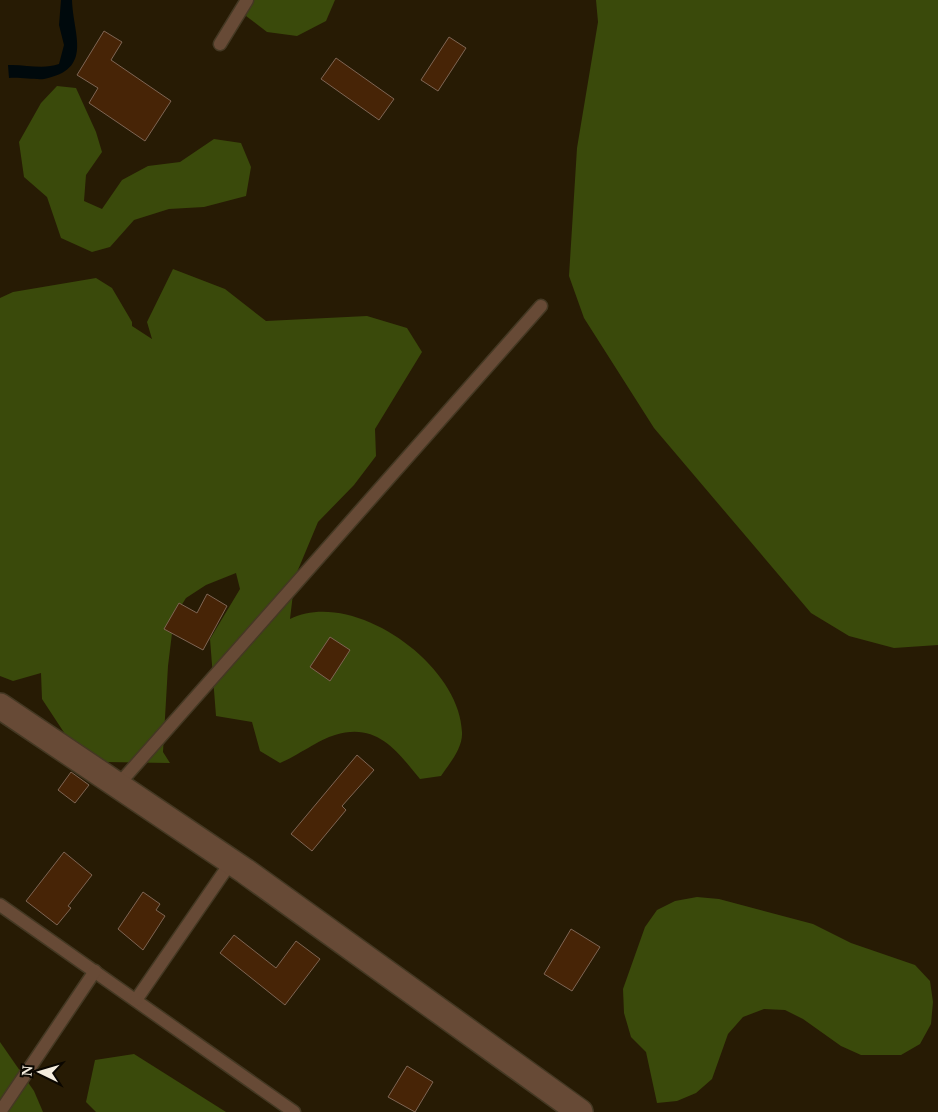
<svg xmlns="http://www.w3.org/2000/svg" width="938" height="1112" font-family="'PT Serif',serif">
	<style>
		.green { fill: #3a4a0b }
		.water { fill: #00090c }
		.building { fill: #472406; stroke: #7e6554 }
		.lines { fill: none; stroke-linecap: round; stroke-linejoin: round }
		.service-casing { stroke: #443823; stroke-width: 15 }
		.minor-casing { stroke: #443823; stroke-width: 28 }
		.service { stroke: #674a36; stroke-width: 12 }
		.minor { stroke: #674a36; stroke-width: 25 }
	</style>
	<rect width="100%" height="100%" fill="#271b04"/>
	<g class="green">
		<path d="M250,0H335L326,21L297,36L267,32L246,16Z"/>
		<path d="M596,0H938V645L894,648L849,636L811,613L654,428L584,318L569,276L577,148L598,22Z"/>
		<path d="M57,86L76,88L96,132L102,152L86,175L84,201L102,209L122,180L148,166L180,162L214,139L241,143L251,167L246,196L204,207L169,209L134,220L110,247L92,252L61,238L47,197L24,177L19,142L41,103Z"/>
		<path d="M173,269L225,289L266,321L367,316L407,328L422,352L375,429L376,456L354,485L318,522L295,577L290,619C353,588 460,664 462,732C463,748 449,764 441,776L420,779C397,751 377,722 335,735C320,739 297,756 280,763L260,751L252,722L216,716L210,639L240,589L236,573L206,585L186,598L174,617L168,666L163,752L170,763L105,762L82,751L65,734L42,699L41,673L13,681L0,676V298L13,292L96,278L112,288L132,322V326L152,339L147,322Z"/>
		<path d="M697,897L719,899L813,924L851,943L915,965L930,981L933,1002L931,1024L920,1044L901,1055H861L841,1046L803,1019L785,1010L764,1009L743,1017L728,1034L712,1079L696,1093L677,1101L657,1103L646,1052L631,1037L624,1013L623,989L645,927L657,910L675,901Z"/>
		<path d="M0,1042L34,1091L43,1112H0Z"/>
		<path d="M134,1054L226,1112H96L86,1102L95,1060Z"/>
	</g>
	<path class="water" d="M61,0H72C73,35 94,69 44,79C36,80 20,77 9,78L8,65C25,64 42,70 59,64L64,45L59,25Z"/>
	<g class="building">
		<path d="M104,31L122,42L111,60L171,101L145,141L89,103L98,88L77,75Z"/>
		<path d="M449,37L466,48L438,91L421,80Z"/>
		<path d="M336,58L394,99L379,120L321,79Z"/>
		<path d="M207,594L227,606L203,650L164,629L179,603L197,613Z"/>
		<path d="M330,637L350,650L330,681L310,667Z"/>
		<path d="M357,755L374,770L342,806L346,810L312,851L291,834Z"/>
		<path d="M71,772L89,785L75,803L58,790Z"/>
		<path d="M64,852L92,875L68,906L71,908L57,925L26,901Z"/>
		<path d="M143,892L160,904L156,910L165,916L143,950L118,929Z"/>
		<path d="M571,929L600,947L572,991L544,974Z"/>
		<path d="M234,935L276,968L296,941L320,959L285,1005L220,953Z"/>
		<path d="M407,1066L433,1082L415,1112L388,1097Z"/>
	</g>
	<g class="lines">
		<g class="service-casing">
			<g id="service">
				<path d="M220,44L247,0"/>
				<path d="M118,785L541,306"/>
				<path d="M0,905L294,1112"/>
				<path d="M136,1000L231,862"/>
				<path d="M0,1112L95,971"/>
			</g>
		</g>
		<g class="minor-casing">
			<path id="minor" d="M0,706L245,871L580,1112"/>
		</g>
		<use href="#service" class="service"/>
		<use href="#minor" class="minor"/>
	</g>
	<g transform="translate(40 1072) rotate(275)" stroke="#0b0701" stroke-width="4" paint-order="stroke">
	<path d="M0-4L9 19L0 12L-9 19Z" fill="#f4ecde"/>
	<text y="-8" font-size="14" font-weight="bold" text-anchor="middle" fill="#f4ecde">N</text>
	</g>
</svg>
